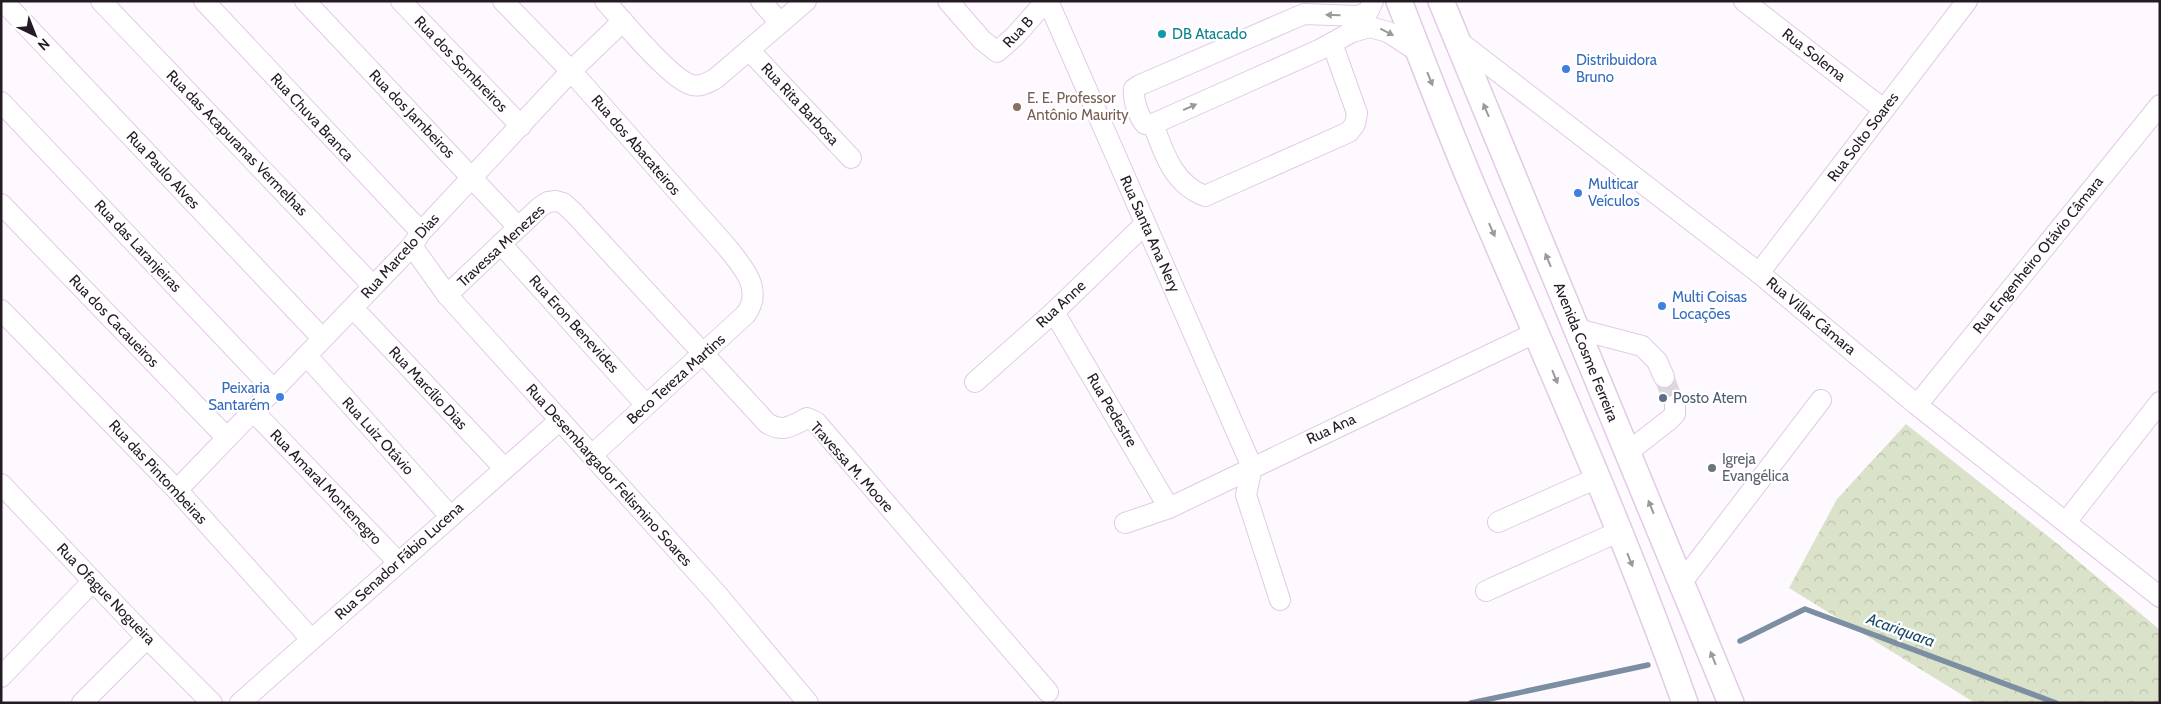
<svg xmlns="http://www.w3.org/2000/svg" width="2161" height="704" font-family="Cabin,sans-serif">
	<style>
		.forest { fill: url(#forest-crowns) }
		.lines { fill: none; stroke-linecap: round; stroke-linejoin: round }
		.stream { stroke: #7c8ea2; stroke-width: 5.5 }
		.minor-tunnel { stroke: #ddd8de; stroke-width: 20; stroke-dasharray: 20 10; stroke-linecap: butt }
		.minor-casing { stroke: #e3c9e7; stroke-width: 22 }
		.major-casing { stroke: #e3c9e7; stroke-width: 28 }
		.minor { stroke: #fff; stroke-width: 20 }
		.major { stroke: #fff; stroke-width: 25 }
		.oneway { fill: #9c989d }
		.culture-dot { fill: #0f9aa8; stroke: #fff; stroke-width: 2 }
		.shop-dot { fill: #3f7fe0; stroke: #fff; stroke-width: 2 }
		.education-dot { fill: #8d6e63; stroke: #fff; stroke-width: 2 }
		.service-dot { fill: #5c6f8a; stroke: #fff; stroke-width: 2 }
		.worship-dot { fill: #6b7280; stroke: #fff; stroke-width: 2 }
		.labels { text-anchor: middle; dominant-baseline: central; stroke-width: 4.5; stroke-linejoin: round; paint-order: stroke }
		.street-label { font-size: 15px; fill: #241b25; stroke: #fff }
		.culture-label { font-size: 15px; fill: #0d838f; stroke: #fff; text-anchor: start }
		.shop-label { font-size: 15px; fill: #366cbe; stroke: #fff; text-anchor: start }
		.education-label { font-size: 15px; fill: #785e54; stroke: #fff; text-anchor: start }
		.service-label { font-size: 15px; fill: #4e5e75; stroke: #fff; text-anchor: start }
		.worship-label { font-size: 15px; fill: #5b616d; stroke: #fff; text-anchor: start }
		.water-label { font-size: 16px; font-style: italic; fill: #1a4b6d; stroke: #fff }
	</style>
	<defs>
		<pattern id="forest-crowns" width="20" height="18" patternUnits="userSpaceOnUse" patternTransform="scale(1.25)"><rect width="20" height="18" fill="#dae3c9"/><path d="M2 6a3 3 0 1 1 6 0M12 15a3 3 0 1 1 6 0" fill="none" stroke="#bbc2ac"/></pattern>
	</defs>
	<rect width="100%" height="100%" fill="#fef9ff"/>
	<path class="forest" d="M1906,424L2059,545L2160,630V703H1975L1789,588L1837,499Z"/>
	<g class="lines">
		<g class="stream">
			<path d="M1740,641L1805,609L2056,703"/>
			<path d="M1471,703L1648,665"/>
		</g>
		<path class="minor-tunnel" d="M1664,377L1675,405"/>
		<g class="minor-casing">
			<g id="minor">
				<path d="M3,1L322,338"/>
				<path d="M101,1L373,286"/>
				<path d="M204,1L421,232"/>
				<path d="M305,1L518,227"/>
				<path d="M401,1L521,126"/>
				<path d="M503,1L571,71L726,246C742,266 764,289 746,314L592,455"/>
				<path d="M605,1C622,20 671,80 692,85C701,87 707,83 715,79L806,1"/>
				<path d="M761,1L780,23"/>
				<path d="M948,1L982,40L997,52L1015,36L1046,1"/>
				<path d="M1048,1L1252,467"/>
				<path d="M1373,1L1368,12L1358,16L1304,14L1140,85L1134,89C1133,100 1138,116 1145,124H1153L1319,50L1352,32L1370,27L1388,32L1420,53"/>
				<path d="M1744,1L1883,109"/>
				<path d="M1457,40L1759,273L1917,405L2160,597"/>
				<path d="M749,50L851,158"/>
				<path d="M1,102L274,390"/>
				<path d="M1153,124C1164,153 1173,184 1205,196L1349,132L1355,124L1357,113L1332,43"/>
				<path d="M1,204L227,438"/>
				<path d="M501,244L646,405"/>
				<path d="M412,246L447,295L716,593L808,703"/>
				<path d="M1759,273L1967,1"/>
				<path d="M447,295L540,207L548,202L556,201L563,203L573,212L767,423C782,433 792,426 807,418L816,422L1048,692"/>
				<path d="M353,308L504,468"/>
				<path d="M1,310L177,490L311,639"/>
				<path d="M1054,312L1169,508"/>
				<path d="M1577,329L1642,346L1657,361L1664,377"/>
				<path d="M307,356L450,516"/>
				<path d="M975,382L1054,312L1145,224"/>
				<path d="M1917,405L2160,105"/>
				<path d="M254,412L398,562"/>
				<path d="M1628,452L1669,420L1675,414V405"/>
				<path d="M1252,467L1246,495L1280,600"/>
				<path d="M1,484L147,638L212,703"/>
				<path d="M177,490L412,246L421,232L571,71L623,21"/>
				<path d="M1498,522L1597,478"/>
				<path d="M2066,522L2160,402"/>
				<path d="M1125,523L1169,508L1537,332"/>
				<path d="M1682,582L1821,400"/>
				<path d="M1486,591L1618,532"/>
				<path d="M1,677L93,581"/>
				<path d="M82,703L147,638"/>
				<path d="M240,703L560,420"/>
			</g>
		</g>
		<g class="major-casing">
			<g id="major">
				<path d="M1399,1C1426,70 1452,139 1481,206C1552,371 1625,534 1685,703"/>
				<path d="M1441,1L1731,703"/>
			</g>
		</g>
		<use href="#minor" class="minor"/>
		<use href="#major" class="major"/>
	</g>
	<defs><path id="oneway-solid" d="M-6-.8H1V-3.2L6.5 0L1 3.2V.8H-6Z" transform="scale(1.25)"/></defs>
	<g class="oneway">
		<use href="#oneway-solid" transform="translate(1333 15) rotate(-178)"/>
		<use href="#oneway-solid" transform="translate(1387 32) rotate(27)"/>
		<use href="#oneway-solid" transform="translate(1430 79) rotate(68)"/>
		<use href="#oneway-solid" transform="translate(1190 107) rotate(-24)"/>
		<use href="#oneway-solid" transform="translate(1486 110) rotate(-113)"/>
		<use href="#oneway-solid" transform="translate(1492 230) rotate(66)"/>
		<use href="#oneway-solid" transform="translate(1548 260) rotate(-113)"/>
		<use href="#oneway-solid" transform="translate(1555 377) rotate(68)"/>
		<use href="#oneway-solid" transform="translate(1651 507) rotate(-112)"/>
		<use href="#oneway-solid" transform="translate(1630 560) rotate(68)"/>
		<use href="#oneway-solid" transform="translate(1713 658) rotate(-112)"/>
	</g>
	<circle class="culture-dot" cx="1162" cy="34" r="5"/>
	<g class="shop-dot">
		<circle cx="1566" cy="69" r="5"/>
		<circle cx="1578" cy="193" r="5"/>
		<circle cx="1662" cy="306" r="5"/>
		<circle cx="280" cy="397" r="5"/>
	</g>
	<circle class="education-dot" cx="1017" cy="107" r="5"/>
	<circle class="service-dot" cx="1663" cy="398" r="5"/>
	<circle class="worship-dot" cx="1712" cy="468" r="5"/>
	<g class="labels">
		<g class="street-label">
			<text transform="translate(1018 32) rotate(-47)">Rua B</text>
			<text transform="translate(1814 55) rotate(38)">Rua Solema</text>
			<text transform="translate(461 64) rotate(46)">Rua dos Sombreiros</text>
			<text transform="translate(800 104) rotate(47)">Rua Rita Barbosa</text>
			<text transform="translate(412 114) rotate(46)">Rua dos Jambeiros</text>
			<text transform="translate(312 117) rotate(47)">Rua Chuva Branca</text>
			<text transform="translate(1863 137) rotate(-53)">Rua Solto Soares</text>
			<text transform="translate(237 143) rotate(46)">Rua das Acapuranas Vermelhas</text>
			<text transform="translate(636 145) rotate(49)">Rua dos Abacateiros</text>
			<text transform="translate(163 170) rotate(47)">Rua Paulo Alves</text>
			<text transform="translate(1150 234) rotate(66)">Rua Santa Ana Nery</text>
			<text transform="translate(138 246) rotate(47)">Rua das Laranjeiras</text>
			<text transform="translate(501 246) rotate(-43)">Travessa Menezes</text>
			<text transform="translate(2038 255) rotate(-51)">Rua Engenheiro Otávio Câmara</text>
			<text transform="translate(400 256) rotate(-48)">Rua Marcelo Dias</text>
			<text transform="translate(1061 304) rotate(-43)">Rua Anne</text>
			<text transform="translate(1811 316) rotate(40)">Rua Villar Câmara</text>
			<text transform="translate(114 321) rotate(46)">Rua dos Cacaueiros</text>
			<text transform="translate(574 324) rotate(48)">Rua Eron Benevides</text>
			<text transform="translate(1586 352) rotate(68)">Avenida Cosme Ferreira</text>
			<text transform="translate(676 379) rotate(-42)">Beco Tereza Martins</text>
			<text transform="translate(428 388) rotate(47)">Rua Marcílio Dias</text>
			<text transform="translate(1112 410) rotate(59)">Rua Pedestre</text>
			<text transform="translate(1331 429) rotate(-25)">Rua Ana</text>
			<text transform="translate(378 436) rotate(48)">Rua Luiz Otávio</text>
			<text transform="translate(852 467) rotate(48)">Travessa M. Moore</text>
			<text transform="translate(158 472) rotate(47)">Rua das Pintombeiras</text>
			<text transform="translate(609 475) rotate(48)">Rua Desembargador Felismino Soares</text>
			<text transform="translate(326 487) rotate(46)">Rua Amaral Montenegro</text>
			<text transform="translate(399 561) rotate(-42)">Rua Senador Fábio Lucena</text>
			<text transform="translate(106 594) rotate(46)">Rua Ofague Nogueira</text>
		</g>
		<g class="culture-label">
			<text x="1172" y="34">DB Atacado</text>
		</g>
		<g class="shop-label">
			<text x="1576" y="60">Distribuidora<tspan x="1576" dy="17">Bruno</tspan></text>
			<text x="1588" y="184">Multicar<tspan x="1588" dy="17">Veículos</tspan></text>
			<text x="1672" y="297">Multi Coisas<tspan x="1672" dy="17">Locações</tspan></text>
			<text x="270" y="388" text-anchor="end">Peixaria<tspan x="270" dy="17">Santarém</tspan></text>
		</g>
		<g class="education-label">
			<text x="1027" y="98">E. E. Professor<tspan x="1027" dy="17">Antônio Maurity</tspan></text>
		</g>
		<g class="service-label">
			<text x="1673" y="398">Posto Atem</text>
		</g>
		<g class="worship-label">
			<text x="1722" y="459">Igreja<tspan x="1722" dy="17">Evangélica</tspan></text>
		</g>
		<g class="water-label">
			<text transform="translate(1901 630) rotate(20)">Acariquara</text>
		</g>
	</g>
	<rect width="2161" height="704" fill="none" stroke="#241b25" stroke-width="5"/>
	<g transform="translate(35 35) rotate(137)" stroke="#ffffff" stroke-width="4" paint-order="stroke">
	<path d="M0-4L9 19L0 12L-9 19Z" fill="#241b25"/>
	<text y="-8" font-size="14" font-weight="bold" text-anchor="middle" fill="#241b25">N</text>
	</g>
</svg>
